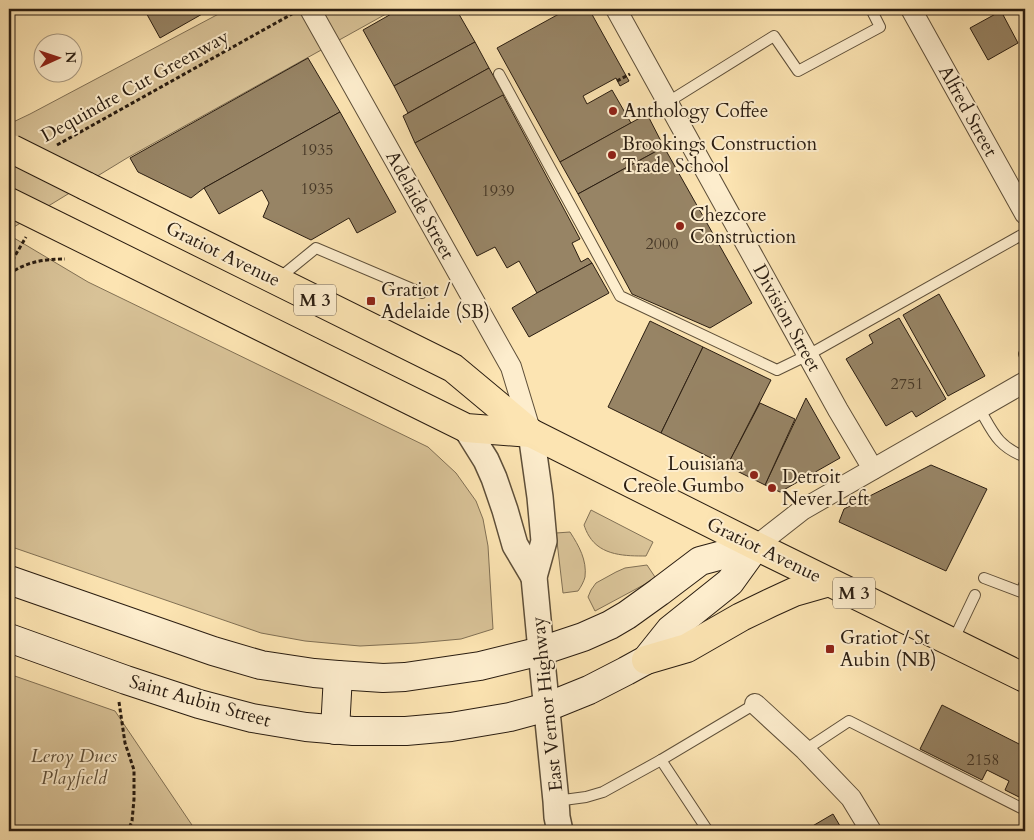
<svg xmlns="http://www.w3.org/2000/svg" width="1034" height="840" font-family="Cardo,serif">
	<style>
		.green { fill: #d8c297; stroke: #817054 }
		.building { fill: #978465; stroke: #2a1d11 }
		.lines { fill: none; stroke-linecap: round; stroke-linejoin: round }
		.service-casing { stroke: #5e4f39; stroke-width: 12 }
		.minor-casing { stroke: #5e4f39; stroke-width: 22 }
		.tertiary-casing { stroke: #5e4f39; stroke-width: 28 }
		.secondary-casing { stroke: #2a1d11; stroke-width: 30 }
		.primary-casing { stroke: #2a1d11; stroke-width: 30 }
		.path { stroke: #2a1d11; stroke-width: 3; stroke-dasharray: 4 2.5; stroke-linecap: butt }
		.service { stroke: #fdedcd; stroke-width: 10 }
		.minor { stroke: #fdedcd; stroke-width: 20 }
		.tertiary { stroke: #fdedcd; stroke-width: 25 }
		.secondary { stroke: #fdedcd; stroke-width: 28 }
		.primary { stroke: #fce4b2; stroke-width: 28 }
		.primary-bridge-casing { stroke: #2a1d11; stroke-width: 30; stroke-linecap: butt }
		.primary-bridge { stroke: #fce4b2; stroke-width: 28 }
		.poi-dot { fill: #8f2418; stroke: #fdedcd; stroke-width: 2 }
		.labels { text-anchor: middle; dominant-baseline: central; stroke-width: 4; stroke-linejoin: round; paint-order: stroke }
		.number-label { font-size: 16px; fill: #453726 }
		.shield { fill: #fdedcd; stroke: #695b49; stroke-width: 1 }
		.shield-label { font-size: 18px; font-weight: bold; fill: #2a1d11 }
		.street-label { font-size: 19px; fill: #2a1d11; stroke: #fdedcd }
		.poi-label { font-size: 19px; fill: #2a1d11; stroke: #fdedcd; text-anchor: start }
		.park-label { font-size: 19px; font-style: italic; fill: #5e4f39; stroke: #fdedcd }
	</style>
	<rect width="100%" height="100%" fill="#fce4b2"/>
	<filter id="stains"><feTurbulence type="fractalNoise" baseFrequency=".004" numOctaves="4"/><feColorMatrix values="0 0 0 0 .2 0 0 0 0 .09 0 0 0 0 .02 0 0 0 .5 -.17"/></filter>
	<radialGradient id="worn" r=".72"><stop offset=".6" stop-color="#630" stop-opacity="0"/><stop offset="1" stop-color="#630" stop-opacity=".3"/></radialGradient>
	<g class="green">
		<path d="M228,9H395L127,158L9,230V124L30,114Z"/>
		<path d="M9,235L88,282L428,447L456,473L476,501L483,519L488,546L493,629L461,639L417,643L360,646L305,641L261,633L9,546Z"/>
		<path d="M591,510L653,542L646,556C626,556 601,556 589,536C587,533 585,528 584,525Z"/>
		<path d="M570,532C579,546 587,560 585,577C584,581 581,587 578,591L563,593L556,533Z"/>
		<path d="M647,565L655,577L649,582L595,611L588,597L591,590L596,583L616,572L625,568Z"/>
		<path d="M9,674L115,711L196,831H9Z"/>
	</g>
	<g class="building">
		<path d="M144,9H211L160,38Z"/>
		<path d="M400,9H456L475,42L394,86L363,30Z"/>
		<path d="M568,9H589L629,81L620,86L616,78L583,96L587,104L612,90L631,123L560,162L497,48Z"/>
		<path d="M1001,11L1018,43L988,60L970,28Z"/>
		<path d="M475,42L489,68L408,113L394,86Z"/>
		<path d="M308,58L340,112L204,188L191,198L138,172L130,158Z"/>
		<path d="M489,68L504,95L415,143L403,116Z"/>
		<path d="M503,95L580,239L572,243L581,262L588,258L592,263L537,293L519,261L507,268L495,247L477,256L415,143Z"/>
		<path d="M340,112L396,212L357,233L349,218L311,240L263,217L269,203L262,190L219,214L204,188Z"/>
		<path d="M647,114L664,147L578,194L560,162Z"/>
		<path d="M664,147L752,303L710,328L632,294L578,194Z"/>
		<path d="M592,263L609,293L529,337L512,308L537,293Z"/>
		<path d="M939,294L985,376L948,396L903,315Z"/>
		<path d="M899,318L946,399L916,417L912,411L886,426L846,359L873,343L869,335Z"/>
		<path d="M650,321L703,347L661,433L608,407Z"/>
		<path d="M703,347L771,380L727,466L661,433Z"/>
		<path d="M806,398L840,458L780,492L765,485Z"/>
		<path d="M760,403L795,419L765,485L727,466Z"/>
		<path d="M931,465L987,489L946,571L839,522L844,509Z"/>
		<path d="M942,705L1025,747V800L1005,790L1009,781L987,770L982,780L920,749Z"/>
		<path d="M833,814L843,831H804Z"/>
	</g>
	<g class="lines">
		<g class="service-casing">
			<g id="service">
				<path d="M499,74L620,296L777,370L808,355L1025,233"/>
				<path d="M668,102L774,36L798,71L880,27L871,9"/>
				<path d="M278,279L316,248L422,293"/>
				<path d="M1024,354L1025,356"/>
				<path d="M979,408C993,432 997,446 1025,457"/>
				<path d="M984,578L1021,592L1025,583"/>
				<path d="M953,641L975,595"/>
				<path d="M805,750L849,721L1025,810"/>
				<path d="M661,760L708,831"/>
				<path d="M556,801L586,797L603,792L661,760L755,704"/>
			</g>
		</g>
		<g class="minor-casing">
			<g id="minor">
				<path d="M310,9L511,367L531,433"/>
				<path d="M616,9L838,410L873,469"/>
				<path d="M911,9L1025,214"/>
				<path d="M756,546L802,510L1025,382"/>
				<path d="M755,704L805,750L851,798L871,831"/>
			</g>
		</g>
		<g class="tertiary-casing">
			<g id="tertiary">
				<path d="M466,428L486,460L494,478L505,510L515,545L534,577"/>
				<path d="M531,433L540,497L544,541L534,577L541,651L556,801L557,817L560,831"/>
			</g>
		</g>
		<g class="secondary-casing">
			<g id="secondary">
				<path d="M9,580L213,651L261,665L314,673L338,675L383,678L405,677L480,666L541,651L583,637L610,625L627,615L659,592L700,561L756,546"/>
				<path d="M9,638L126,680L199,704L252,718L306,727L353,731H406L451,727L510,717L547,707L589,690L626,671L646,660L670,630L730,582L756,546"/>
				<path d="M335,730L338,675"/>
			</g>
		</g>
		<g class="primary-casing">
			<g id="primary">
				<path d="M86,186L453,368L531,433L756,546L1025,678"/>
				<path d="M9,202L466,428L531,433"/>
				<path d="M646,660L687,648L741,617L770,603L794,592L829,582"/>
			</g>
		</g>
		<g class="path">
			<path d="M617,81L630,74"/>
			<path d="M57,145L292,14"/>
			<path d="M9,266L26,237"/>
			<path d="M9,274C26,262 44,259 65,259"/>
			<path d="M119,702L125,743L134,770V799L132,821L128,831"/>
		</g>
		<use href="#service" class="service"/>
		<use href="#minor" class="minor"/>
		<use href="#tertiary" class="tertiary"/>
		<use href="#secondary" class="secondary"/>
		<use href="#primary" class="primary"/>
		<g class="primary-bridge-casing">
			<path id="primary-bridge" d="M12,149L86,186"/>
		</g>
		<use href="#primary-bridge" class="primary-bridge"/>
	</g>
	<g class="poi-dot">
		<circle cx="613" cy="111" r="5"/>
		<circle cx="612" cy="155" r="5"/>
		<circle cx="680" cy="226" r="5"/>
		<rect x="366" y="296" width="10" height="10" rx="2.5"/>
		<circle cx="754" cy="475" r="5"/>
		<circle cx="772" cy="488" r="5"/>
		<rect x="825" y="644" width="10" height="10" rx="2.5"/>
	</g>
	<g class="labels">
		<g class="number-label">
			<text x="317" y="150">1935</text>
			<text x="317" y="189">1935</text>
			<text x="498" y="191">1939</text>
			<text x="662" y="244">2000</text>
			<text x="907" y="384">2751</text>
			<text x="983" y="760">2158</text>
		</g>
		<g class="shield">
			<rect x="294" y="284.5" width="42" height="31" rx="4"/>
			<rect x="833" y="577.5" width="42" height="31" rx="4"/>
		</g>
		<g class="shield-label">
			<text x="315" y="300">M 3</text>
			<text x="854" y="593">M 3</text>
		</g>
		<g class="street-label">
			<text transform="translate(135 86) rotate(-29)">Dequindre Cut Greenway</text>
			<text transform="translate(968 111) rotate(61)">Alfred Street</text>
			<text transform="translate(420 205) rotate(61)">Adelaide Street</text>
			<text transform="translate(223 254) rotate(26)">Gratiot Avenue</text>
			<text transform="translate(787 318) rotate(61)">Division Street</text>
			<text transform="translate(764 550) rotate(26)">Gratiot Avenue</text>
			<text transform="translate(200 701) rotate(16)">Saint Aubin Street</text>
			<text transform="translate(547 704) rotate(-96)">East Vernor Highway</text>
		</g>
		<g class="poi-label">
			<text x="623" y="111">Anthology Coffee</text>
			<text x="622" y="144">Brookings Construction<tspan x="622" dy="22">Trade School</tspan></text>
			<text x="690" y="215">Chezcore<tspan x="690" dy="22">Construction</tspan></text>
			<text x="381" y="290">Gratiot /<tspan x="381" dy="22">Adelaide (SB)</tspan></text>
			<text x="744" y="464" text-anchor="end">Louisiana<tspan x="744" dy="22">Creole Gumbo</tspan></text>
			<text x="782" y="477">Detroit<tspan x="782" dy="22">Never Left</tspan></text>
			<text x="840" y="638">Gratiot / St<tspan x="840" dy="22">Aubin (NB)</tspan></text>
		</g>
		<g class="park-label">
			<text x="74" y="756">Leroy Dues<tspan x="74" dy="22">Playfield</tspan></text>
		</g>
	</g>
	<rect width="1034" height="840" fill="none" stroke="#fce4b2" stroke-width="30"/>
	<rect x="10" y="10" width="1014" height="820" fill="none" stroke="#2a1d11" stroke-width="2.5"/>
	<rect x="15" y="15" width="1004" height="810" fill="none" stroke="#2a1d11"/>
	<g transform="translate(58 58) rotate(87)"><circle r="24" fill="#fdedcd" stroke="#a99a82"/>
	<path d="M0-4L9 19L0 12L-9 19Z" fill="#8f2418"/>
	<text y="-8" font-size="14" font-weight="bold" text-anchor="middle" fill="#2a1d11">N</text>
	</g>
	<rect width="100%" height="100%" filter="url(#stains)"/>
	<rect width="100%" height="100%" fill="url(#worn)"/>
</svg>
